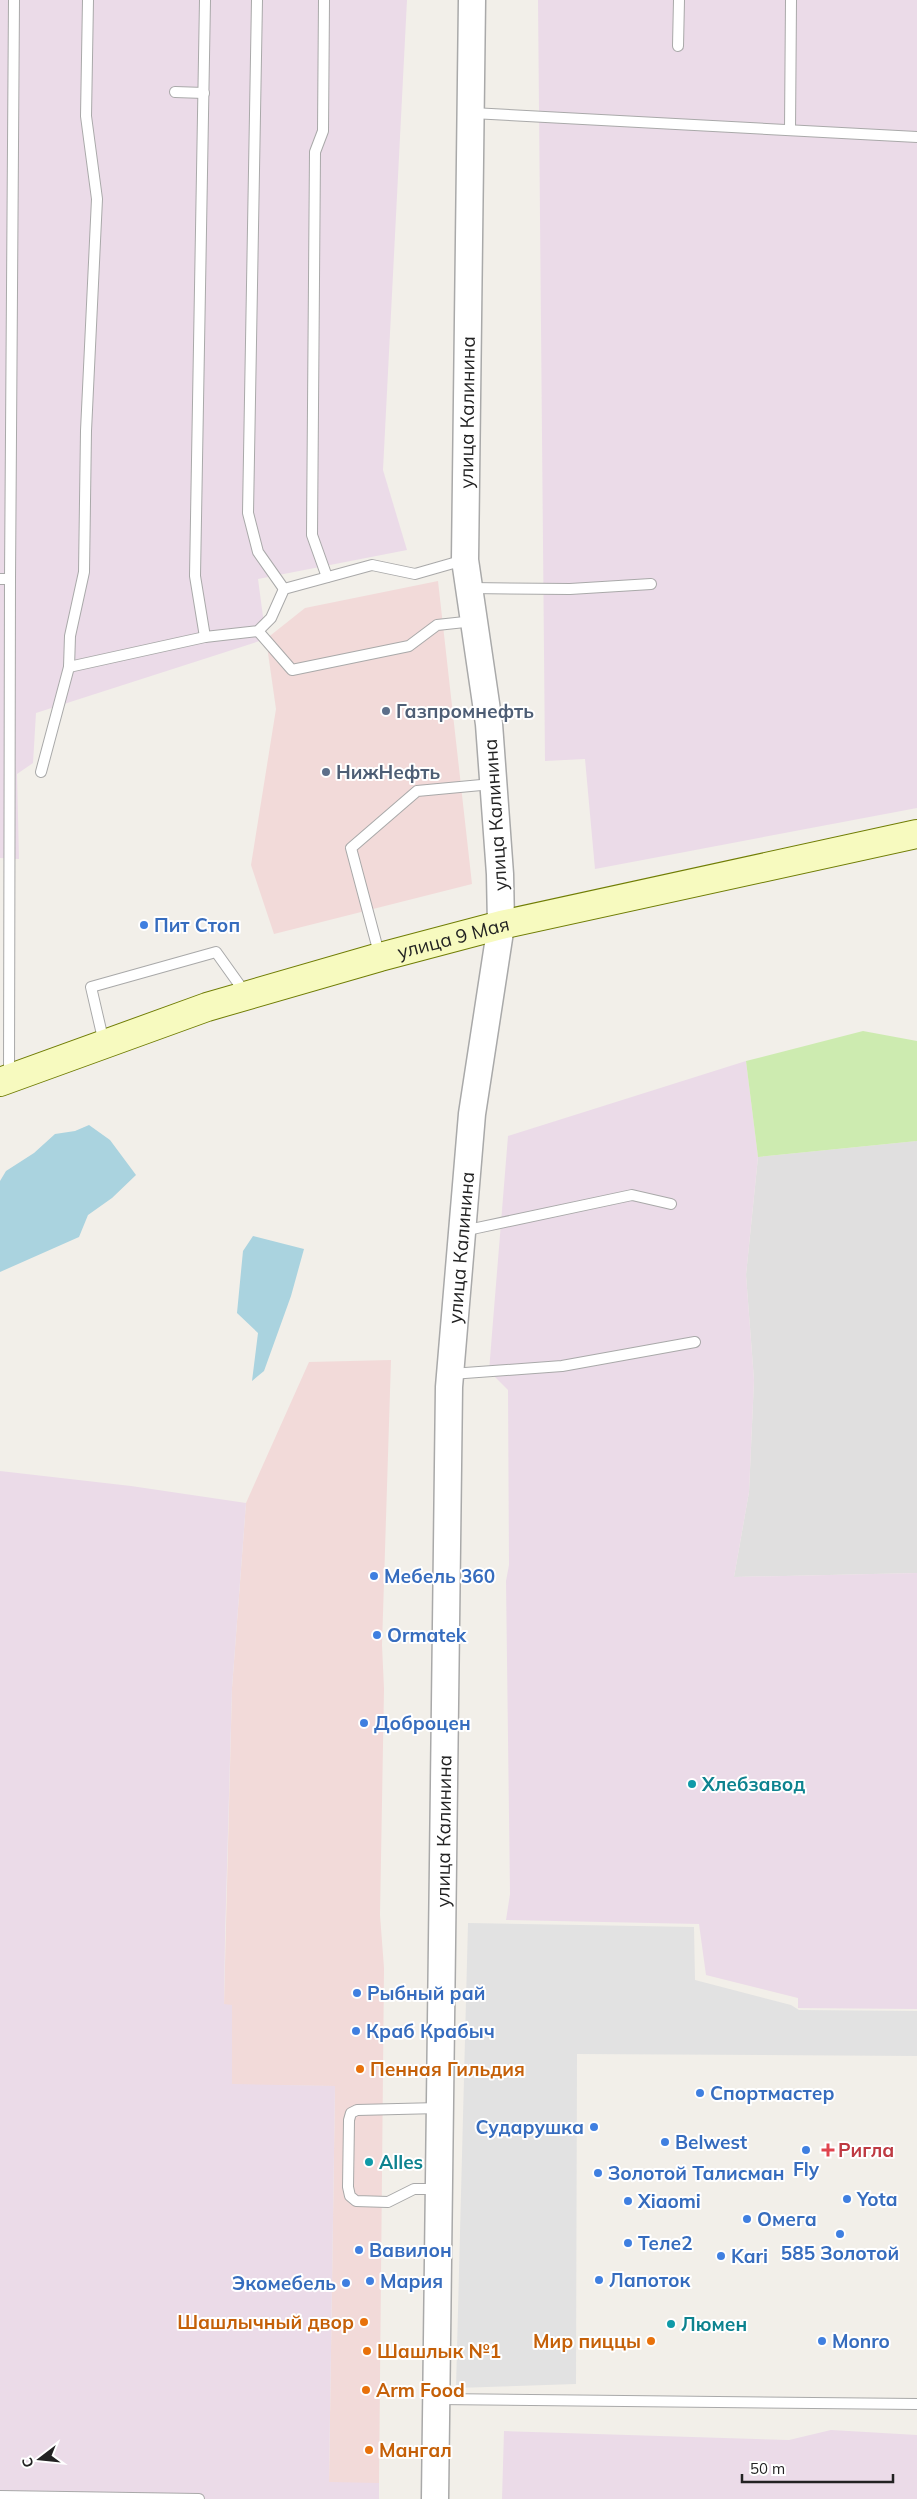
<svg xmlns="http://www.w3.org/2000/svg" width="917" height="2499" font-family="Mulish,sans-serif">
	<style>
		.residential { fill: #e0dfdf }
		.commercial { fill: #f2dad9 }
		.industrial { fill: #ebdbe8 }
		.grass { fill: #cdebb0 }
		.parking { fill: #e2e2e2 }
		.water { fill: #aad3df }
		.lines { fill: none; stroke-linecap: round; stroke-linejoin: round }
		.service-casing { stroke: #a9a9a9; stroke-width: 12 }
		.tertiary-casing { stroke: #a9a9a9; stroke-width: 29 }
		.secondary-casing { stroke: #707d05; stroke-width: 30 }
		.service { stroke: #fff; stroke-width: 10 }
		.tertiary { stroke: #fff; stroke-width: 26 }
		.secondary { stroke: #f7fabf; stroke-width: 28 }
		.service-dot { fill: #5c6f8a; stroke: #fff; stroke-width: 2 }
		.shop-dot { fill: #3f7fe0; stroke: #fff; stroke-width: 2 }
		.culture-dot { fill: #0f9aa8; stroke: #fff; stroke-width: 2 }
		.food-dot { fill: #e8710a; stroke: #fff; stroke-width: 2 }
		.health-dot { fill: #e0444e; stroke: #fff; stroke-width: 2 }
		.labels { text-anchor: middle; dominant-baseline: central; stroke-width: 4; stroke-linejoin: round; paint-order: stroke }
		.street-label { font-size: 19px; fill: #222; stroke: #fff }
		.service-label { font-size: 19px; font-weight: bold; fill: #4e5e75; stroke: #fff; text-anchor: start }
		.shop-label { font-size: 19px; font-weight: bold; fill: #366cbe; stroke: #fff; text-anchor: start }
		.culture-label { font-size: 19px; font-weight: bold; fill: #0d838f; stroke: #fff; text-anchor: start }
		.food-label { font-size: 19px; font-weight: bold; fill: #c56008; stroke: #fff; text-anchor: start }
		.health-label { font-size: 19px; font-weight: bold; fill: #be3a42; stroke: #fff; text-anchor: start }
	</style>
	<rect width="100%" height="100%" fill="#f2efe9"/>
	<path class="residential" d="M917,1141V1573L734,1577L749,1492L754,1380L746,1275L758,1157Z"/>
	<g class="commercial">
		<path d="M438,581L472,884L274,934L251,865L276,709L266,639L305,608Z"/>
		<path d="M391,1360L382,1645L384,1689L380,1915L384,1968L379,2483H329L335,2086L232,2085V2005H224L232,1688L246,1503L309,1362Z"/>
	</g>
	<g class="industrial">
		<path d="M0,0H407L383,470L407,550L258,579L266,639L36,713L33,763L17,774L19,859L0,858Z"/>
		<path d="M538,0H917V808L595,869L585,759L545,761Z"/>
		<path d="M746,1061L758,1157L746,1275L754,1380L749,1492L734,1577L917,1573V2009L798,2008V1998L706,1975L699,1924L506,1920L510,1894L506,1581L509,1565L508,1390L489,1371L508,1136Z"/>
		<path d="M0,1471L131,1486L246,1503L232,1688L225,1939L224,2004L232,2005V2084L335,2086L329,2482L379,2483V2499H0Z"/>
		<path d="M831,2430L917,2435V2499H502L504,2431L789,2440Z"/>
	</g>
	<path class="grass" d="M863,1031L917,1041V1141L758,1157L746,1061Z"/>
	<path class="parking" d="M468,1923L694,1927L695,1980L791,2005L799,2010L917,2011V2056L577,2054L576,2384L456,2388Z"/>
	<g class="water">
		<path d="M89,1125L110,1140L136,1175L112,1198L88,1215L79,1237L0,1272V1181L6,1171L34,1153L55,1134L75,1131Z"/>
		<path d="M253,1236L304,1249L291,1296L264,1371L252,1381L258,1333L237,1313L243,1251Z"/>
	</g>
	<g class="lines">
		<g class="service-casing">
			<g id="service">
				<path d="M205,0L195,576L205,637"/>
				<path d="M257,0L248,513L258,552L284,589"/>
				<path d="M324,0L323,131L315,152L312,535L327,577"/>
				<path d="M678,46L679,0"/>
				<path d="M175,92L204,93"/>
				<path d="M472,113L917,137"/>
				<path d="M790,130L791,0"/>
				<path d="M0,579H10L14,0"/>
				<path d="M470,588L570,589L651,584"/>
				<path d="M258,631L292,670L409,646L437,625L474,621"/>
				<path d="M69,667L205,637L258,631L271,618L284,589L372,565L415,574L464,560"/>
				<path d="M41,772L69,667L70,636L84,572L86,431L97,199L86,116L88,0"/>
				<path d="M380,957L351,848L417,791L492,784"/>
				<path d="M104,1043L91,987L216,952L246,994"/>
				<path d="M9,1078L10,579"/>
				<path d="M463,1231L632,1195L671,1204"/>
				<path d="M451,1374L562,1366L695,1342"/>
				<path d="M438,2189H414L388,2202L356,2201L350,2196L348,2187L349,2120L351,2113L357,2110L439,2108"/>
				<path d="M438,2399L917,2404"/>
				<path d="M0,2496L199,2499"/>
			</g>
		</g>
		<g class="tertiary-casing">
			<g id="tertiary">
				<path id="s1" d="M435,2499L449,1387L472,1114L501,925L500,874L489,724L465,560L472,0"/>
			</g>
		</g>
		<g class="secondary-casing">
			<g id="secondary">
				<path id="s2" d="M0,1082L207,1007L380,957L501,925L917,834"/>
			</g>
		</g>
		<use href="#service" class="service"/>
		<use href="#tertiary" class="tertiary"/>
		<use href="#secondary" class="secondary"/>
	</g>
	<g class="service-dot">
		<circle cx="386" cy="711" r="5"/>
		<circle cx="326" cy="772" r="5"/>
	</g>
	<g class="shop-dot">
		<circle cx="144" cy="925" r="5"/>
		<circle cx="374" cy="1576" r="5"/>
		<circle cx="377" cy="1635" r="5"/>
		<circle cx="364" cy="1723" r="5"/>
		<circle cx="357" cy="1993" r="5"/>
		<circle cx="356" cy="2031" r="5"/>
		<circle cx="700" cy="2093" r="5"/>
		<circle cx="594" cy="2127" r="5"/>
		<circle cx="665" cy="2142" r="5"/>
		<circle cx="806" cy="2150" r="5"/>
		<circle cx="598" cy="2173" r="5"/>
		<circle cx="847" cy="2199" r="5"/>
		<circle cx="628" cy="2201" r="5"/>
		<circle cx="747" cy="2219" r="5"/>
		<circle cx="840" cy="2234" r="5"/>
		<circle cx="628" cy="2243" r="5"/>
		<circle cx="359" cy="2250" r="5"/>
		<circle cx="721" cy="2256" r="5"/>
		<circle cx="599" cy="2280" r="5"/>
		<circle cx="370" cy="2281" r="5"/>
		<circle cx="346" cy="2283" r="5"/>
		<circle cx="822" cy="2341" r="5"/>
	</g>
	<g class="culture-dot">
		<circle cx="692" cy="1784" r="5"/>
		<circle cx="369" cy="2162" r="5"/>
		<circle cx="671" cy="2324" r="5"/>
	</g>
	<g class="food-dot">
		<circle cx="360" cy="2069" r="5"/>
		<circle cx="364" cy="2322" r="5"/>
		<circle cx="651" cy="2341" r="5"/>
		<circle cx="367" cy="2351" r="5"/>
		<circle cx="366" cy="2390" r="5"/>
		<circle cx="369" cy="2450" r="5"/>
	</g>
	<path class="health-dot" d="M825.5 2142.5h5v5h5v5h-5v5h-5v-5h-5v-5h5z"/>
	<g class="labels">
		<g class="street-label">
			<text stroke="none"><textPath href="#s1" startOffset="2092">улица Калинина</textPath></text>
			<text transform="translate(495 815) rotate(-94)">улица Калинина</text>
			<text stroke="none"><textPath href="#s2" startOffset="476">улица 9 Мая</textPath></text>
			<text stroke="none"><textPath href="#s1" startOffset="1252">улица Калинина</textPath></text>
			<text stroke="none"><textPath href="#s1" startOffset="668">улица Калинина</textPath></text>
		</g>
		<g class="service-label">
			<text x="396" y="711">Газпромнефть</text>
			<text x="336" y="772">НижНефть</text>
		</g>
		<g class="shop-label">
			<text x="154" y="925">Пит Стоп</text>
			<text x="384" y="1576">Мебель 360</text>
			<text x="387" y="1635">Ormatek</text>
			<text x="374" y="1723">Доброцен</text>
			<text x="367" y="1993">Рыбный рай</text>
			<text x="366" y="2031">Краб Крабыч</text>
			<text x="710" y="2093">Спортмастер</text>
			<text x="584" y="2127" text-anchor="end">Сударушка</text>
			<text x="675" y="2142">Belwest</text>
			<text x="806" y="2169" text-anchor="middle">Fly</text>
			<text x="608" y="2173">Золотой Талисман</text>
			<text x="857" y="2199">Yota</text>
			<text x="638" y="2201">Xiaomi</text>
			<text x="757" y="2219">Омега</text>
			<text x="638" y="2243">Теле2</text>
			<text x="369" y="2250">Вавилон</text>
			<text x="840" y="2253" text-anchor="middle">585 Золотой</text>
			<text x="731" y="2256">Kari</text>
			<text x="609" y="2280">Лапоток</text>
			<text x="380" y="2281">Мария</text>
			<text x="336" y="2283" text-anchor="end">Экомебель</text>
			<text x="832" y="2341">Monro</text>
		</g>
		<g class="culture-label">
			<text x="702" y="1784">Хлебзавод</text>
			<text x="379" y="2162">Alles</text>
			<text x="681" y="2324">Люмен</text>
		</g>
		<g class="food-label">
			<text x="370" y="2069">Пенная Гильдия</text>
			<text x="354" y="2322" text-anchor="end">Шашлычный двор</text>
			<text x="641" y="2341" text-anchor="end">Мир пиццы</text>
			<text x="377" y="2351">Шашлык №1</text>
			<text x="376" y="2390">Arm Food</text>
			<text x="379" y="2450">Мангал</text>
		</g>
		<g class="health-label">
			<text x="838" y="2150">Ригла</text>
		</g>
	</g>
	<g transform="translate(40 2459) rotate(254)" stroke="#ffffff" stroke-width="4" paint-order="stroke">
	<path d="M0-4L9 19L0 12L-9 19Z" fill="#222222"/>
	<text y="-8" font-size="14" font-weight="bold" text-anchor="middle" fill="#222222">С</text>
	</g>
	<path d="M742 2474v8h151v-8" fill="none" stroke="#222222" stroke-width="2.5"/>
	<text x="750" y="2474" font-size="15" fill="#222222" stroke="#ffffff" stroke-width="4" paint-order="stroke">50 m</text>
</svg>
